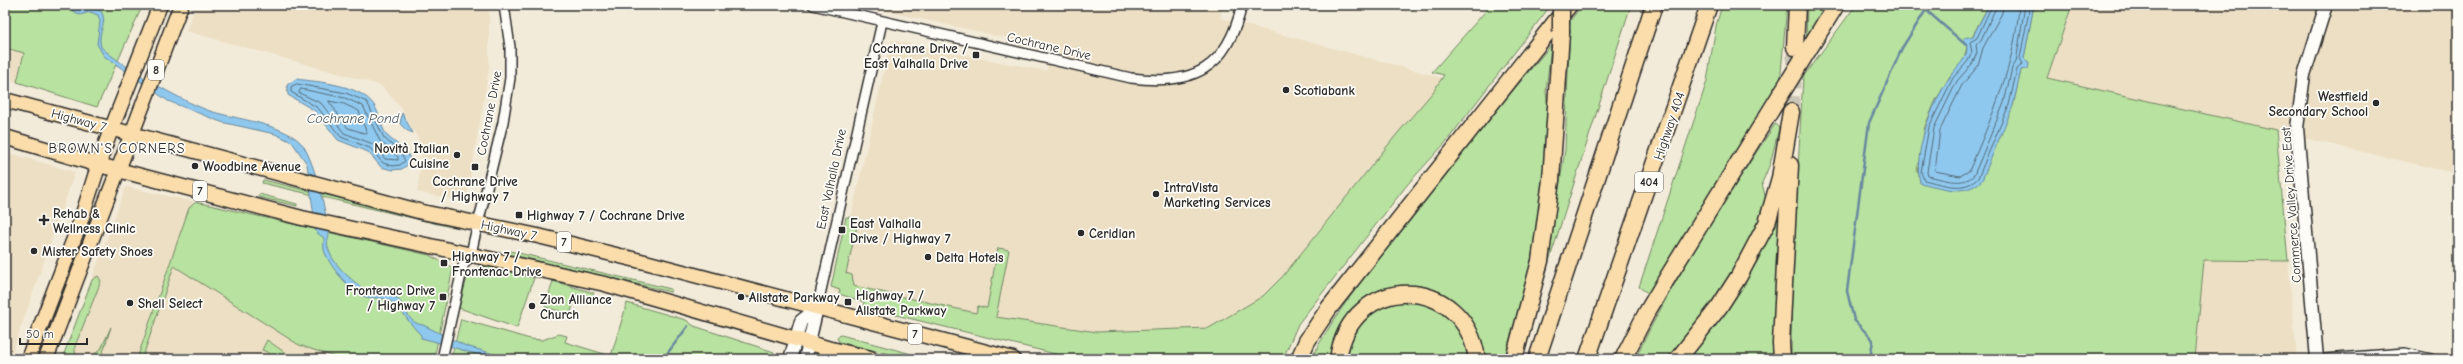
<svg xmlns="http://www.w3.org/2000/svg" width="2463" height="364" font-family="'Comic Neue',sans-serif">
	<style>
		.built { fill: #ecdfc4 }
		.green { fill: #b8e29f; stroke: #728665 }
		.water { fill: #8fc8ee; stroke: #6789a0 }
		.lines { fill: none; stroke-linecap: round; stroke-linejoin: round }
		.shore { stroke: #536a79; stroke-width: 1 }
		.stream { stroke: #6789a0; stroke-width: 2.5 }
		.highway-tunnel { stroke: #cbc5b6; stroke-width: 16; stroke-dasharray: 16 8; stroke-linecap: butt }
		.street-casing { stroke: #2b2b2b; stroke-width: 12 }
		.secondary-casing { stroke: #2b2b2b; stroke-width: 15 }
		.primary-casing { stroke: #2b2b2b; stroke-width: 17 }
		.highway-casing { stroke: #2b2b2b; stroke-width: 19 }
		.street { stroke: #fdfcf7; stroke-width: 9 }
		.secondary { stroke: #fdfcf7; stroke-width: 12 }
		.primary { stroke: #faddab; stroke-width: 14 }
		.highway { stroke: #faddab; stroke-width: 16 }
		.highway-bridge-casing { stroke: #2b2b2b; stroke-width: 19; stroke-linecap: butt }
		.highway-bridge { stroke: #faddab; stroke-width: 16 }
		.poi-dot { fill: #2b2b2b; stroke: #fdfcf7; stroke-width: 1.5 }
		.labels { text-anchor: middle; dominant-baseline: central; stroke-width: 3.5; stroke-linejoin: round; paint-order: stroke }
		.shield { fill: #fdfcf7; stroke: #6a6a68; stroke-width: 1 }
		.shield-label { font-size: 12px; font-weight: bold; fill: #2b2b2b }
		.street-label { font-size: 13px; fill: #2b2b2b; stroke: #fdfcf7 }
		.poi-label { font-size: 13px; font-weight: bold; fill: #2b2b2b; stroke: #fdfcf7; text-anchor: start }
		.water-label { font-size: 14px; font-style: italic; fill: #495a66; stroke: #fdfcf7 }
		.neighbourhood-label { font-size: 14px; letter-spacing: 1px; fill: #2b2b2b; stroke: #fdfcf7 }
	</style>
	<rect width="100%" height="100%" fill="#f3ebd9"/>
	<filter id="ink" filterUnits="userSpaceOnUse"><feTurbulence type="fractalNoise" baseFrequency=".025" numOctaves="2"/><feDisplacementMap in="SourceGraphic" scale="8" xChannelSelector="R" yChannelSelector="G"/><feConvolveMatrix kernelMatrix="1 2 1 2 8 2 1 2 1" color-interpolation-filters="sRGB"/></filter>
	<g filter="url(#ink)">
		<g class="built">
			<path d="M196,5H489V69L466,202L417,192L423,148L400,106L380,85L186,31Z"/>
			<path d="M858,5H1223L1220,18L1443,78L1377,175L1240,326L1128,342L988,330L834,292L891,40L1046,71L1052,48Z"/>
			<path d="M2072,5H2458V174L2047,78Z"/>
			<path d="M5,48L24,53L17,82L5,79Z"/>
			<path d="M5,152L75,172L10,359H5Z"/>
			<path d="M126,187L196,202L173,265L299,345L341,359H62Z"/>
			<path d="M2204,260L2288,261L2297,359H2195Z"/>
		</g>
		<g class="green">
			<path d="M5,5H131L141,9L97,107L17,82L24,53L5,48Z"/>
			<path d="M1491,5H1551L1446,142L1407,185L1298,324L1283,359H1076L863,307L864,302L839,294L840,290L831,287L846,217L859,218L846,273L852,275L854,286L976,313L978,306L987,308L998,248L1009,250L996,317L1097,332L1209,328L1263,296L1283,276L1397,134L1433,92L1444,75L1432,72Z"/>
			<path d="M1582,5H1631L1545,274L1565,150L1570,21Z"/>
			<path d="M1722,5H1787L1780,84L1649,294L1639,287L1707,81L1716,26Z"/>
			<path d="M1807,5H1828L1806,42Z"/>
			<path d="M1856,5H1989L1967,46L1964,60L1950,76L1935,102L1925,126L1917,172L2013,106L2021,70L2029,64L2024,58L2034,5H2072L2047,78L2276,130L2288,261L2204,260L2195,359H1791L1792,277L1803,77Z"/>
			<path d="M1551,45L1546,92L1549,116L1537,229L1527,281L1504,359H1481L1478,339L1411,289L1346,320L1338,333L1333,359H1311C1337,308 1376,263 1412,218C1457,160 1503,101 1551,45Z"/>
			<path d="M1775,124L1779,128L1770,164L1762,183L1767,204L1751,246L1720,297L1672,359H1635C1674,277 1725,200 1775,124Z"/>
			<path d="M263,180L453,225L451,227L262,183Z"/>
			<path d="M259,194L297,204V206L258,197Z"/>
			<path d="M196,202L429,255L453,268L434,359H341L299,345L174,266L142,359H137L189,208Z"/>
			<path d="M1773,220L1783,221L1777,359H1687L1729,305L1758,260Z"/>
			<path d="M510,251L671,289V292L509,254Z"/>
			<path d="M480,265L534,278L517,328L459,308L469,270L475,272Z"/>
			<path d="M98,276L101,281L75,346V352L79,359H62L92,280Z"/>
			<path d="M553,281L594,293L591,298L577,294L570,314L545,307Z"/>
			<path d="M1403,300C1439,305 1466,320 1467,359H1344L1348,339L1372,310Z"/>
			<path d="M627,303L686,320L694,326L774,352L773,359H451L461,319L530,339L542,340L559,334L567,336L565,342L611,356Z"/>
			<path d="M111,327L102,355L108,359H93L92,356L101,349Z"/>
			<path d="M841,335L930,359H910L839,342L837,337Z"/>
			<path d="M267,340L287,354L288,359H267L269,353L262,350Z"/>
		</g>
		<g class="water">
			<path d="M64,5H71L80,10C86,6 92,2 97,7C112,20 96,30 101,47C124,68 178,99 207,110C232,119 290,124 304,147C315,165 326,211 329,234C329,238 326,243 328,248C332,263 349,278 361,287C371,295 384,290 395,297C407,304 405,323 423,325L466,346L511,359C479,359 452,345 421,338V335C410,325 402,309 390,301C382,296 372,300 363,296C349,289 331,268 325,253C323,249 324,243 324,238L316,232L307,164L292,142L275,134L221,122L168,101L104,56L97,44L100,21L98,15L90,12L80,15Z"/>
			<path d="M1989,5H2034L2024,58L2029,64L2028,69L2021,70L2013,106L1982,180C1965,198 1941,187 1920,183C1913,152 1932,103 1950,77C1956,66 1968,60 1967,46L1964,44V38L1973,36Z"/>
			<path d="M296,79C319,82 359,84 374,105C380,114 380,126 387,135C393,143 412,151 410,163L402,169L392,170L381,167L368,152L338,140L315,111L288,95L287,85Z"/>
			<path d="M402,113L413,133L406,130L400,124Z"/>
		</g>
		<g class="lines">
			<g class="shore">
				<path d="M1992,5L1977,38L1970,42L1972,52L1968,61L1953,78L1929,127L1921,172L1924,180C1942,184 1964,193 1978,178L2009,105L2017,69L2023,64L2020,58L2030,5"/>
				<path d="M1997,5L1981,40L1976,45L1977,53L1972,64L1957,81L1934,128L1927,172L1928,176C1943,179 1963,187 1974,175L2004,103L2012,68L2016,62L2025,5"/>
				<path d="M2003,5L2002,13L1983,48L1978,66L1962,85L1940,130L1935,171L1960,176L1969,171C1991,119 2016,62 2019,5"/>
				<path d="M297,84L346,93L367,102L384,138L401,153L405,161L400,165L393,166L383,163L370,148L341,137L318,108L291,92V87Z"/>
				<path d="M301,89L345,98L363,106L380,141L398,157V160L385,159L373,144L344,133L321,103L299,93Z"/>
				<path d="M329,101L344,104L359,111L367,134L348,128Z"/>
			</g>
			<g class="stream">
				<path d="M1926,10L1966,45"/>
				<path d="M663,359L688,326"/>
				<path d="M1870,359L1873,340L1854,320L1847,291L1869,123L1902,48L1929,5"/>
			</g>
			<path class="highway-tunnel" d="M1791,112L1795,47"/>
			<g class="street-casing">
				<g id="street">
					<path d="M813,5L1131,78C1194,86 1227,69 1242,5"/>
					<path d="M817,308L882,22"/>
					<path d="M442,359L463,266L471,254L474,240L503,122L510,78V47L504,5"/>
					<path d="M2324,359L2405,353L2431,359"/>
				</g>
			</g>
			<g class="secondary-casing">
				<g id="secondary">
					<path d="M790,359L801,321L817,308"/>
					<path d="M805,359L817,308"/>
					<path d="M2317,359L2297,128L2304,75L2326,5"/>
				</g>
			</g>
			<g class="primary-casing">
				<g id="primary">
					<path d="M5,100L422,212L538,236L649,263L1013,359"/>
					<path d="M5,137L99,165L302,218L605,284L827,348L870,358"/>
					<path d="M28,359L80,223L104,148L160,5"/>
					<path d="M46,359L181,5"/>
				</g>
			</g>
			<g class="highway-casing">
				<g id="highway">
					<path d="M1795,47L1797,5"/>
					<path d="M859,356L868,359"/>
					<path d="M1299,359L1307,341L1329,308L1569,5"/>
					<path d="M1338,359C1351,271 1465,273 1477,359"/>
					<path d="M1514,359L1540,261L1551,180L1561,33"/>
					<path d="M1537,359L1654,5"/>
					<path d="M1587,359L1709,5"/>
					<path d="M1623,359L1647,312L1669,275L1836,5"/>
					<path d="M1678,359L1719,307L1739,276L1767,223L1780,178L1791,112"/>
					<path d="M1782,359L1781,343L1790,165"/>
				</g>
			</g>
			<use href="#street" class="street"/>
			<use href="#secondary" class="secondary"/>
			<use href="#primary" class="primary"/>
			<use href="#highway" class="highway"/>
			<g class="highway-bridge-casing">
				<path id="highway-bridge" d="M1561,33V5"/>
			</g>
			<use href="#highway-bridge" class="highway-bridge"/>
		</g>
	</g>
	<g class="poi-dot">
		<rect x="972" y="51" width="8" height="8" rx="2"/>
		<circle cx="1286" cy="90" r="4"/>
		<circle cx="2376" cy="103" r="4"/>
		<circle cx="457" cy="155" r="4"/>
		<circle cx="195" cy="166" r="4"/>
		<rect x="471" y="163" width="8" height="8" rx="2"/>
		<circle cx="1156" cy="194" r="4"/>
		<rect x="515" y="211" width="8" height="8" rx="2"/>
		<path d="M42 214h4v4h4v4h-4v4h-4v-4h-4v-4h4z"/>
		<rect x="838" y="226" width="8" height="8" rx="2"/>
		<circle cx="1081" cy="233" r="4"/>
		<circle cx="34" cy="251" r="4"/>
		<circle cx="928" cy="257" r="4"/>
		<rect x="440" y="259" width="8" height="8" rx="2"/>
		<rect x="439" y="293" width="8" height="8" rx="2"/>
		<circle cx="741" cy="297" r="4"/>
		<rect x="844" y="298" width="8" height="8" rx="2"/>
		<circle cx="130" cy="303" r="4"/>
		<circle cx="532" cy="306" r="4"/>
	</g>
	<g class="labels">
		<g class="shield">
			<rect x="148" y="60" width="16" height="20" rx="3"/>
			<rect x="1635" y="172" width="28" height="20" rx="3"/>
			<rect x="193" y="181" width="14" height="20" rx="3"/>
			<rect x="557" y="232" width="14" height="20" rx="3"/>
			<rect x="908" y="324" width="14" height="20" rx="3"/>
		</g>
		<g class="shield-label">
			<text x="156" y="70">8</text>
			<text x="1649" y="182">404</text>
			<text x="200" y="191">7</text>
			<text x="564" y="242">7</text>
			<text x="915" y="334">7</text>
		</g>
		<g class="street-label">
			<text transform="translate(1049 46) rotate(13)">Cochrane Drive</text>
			<text transform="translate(489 113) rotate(-79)">Cochrane Drive</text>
			<text transform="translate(79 120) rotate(15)">Highway 7</text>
			<text transform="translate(1669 126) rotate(-71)">Highway 404</text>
			<text transform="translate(831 179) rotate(-78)">East Valhalla Drive</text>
			<text transform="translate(2291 205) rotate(-94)">Commerce Valley Drive East</text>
			<text transform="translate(509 230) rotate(12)">Highway 7</text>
		</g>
		<g class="poi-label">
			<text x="968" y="48" text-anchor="end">Cochrane Drive /<tspan x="968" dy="15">East Valhalla Drive</tspan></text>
			<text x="1294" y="90">Scotiabank</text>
			<text x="2368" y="96" text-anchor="end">Westfield<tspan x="2368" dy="15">Secondary School</tspan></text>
			<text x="449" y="148" text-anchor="end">Novità Italian<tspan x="449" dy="15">Cuisine</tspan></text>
			<text x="203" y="166">Woodbine Avenue</text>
			<text x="475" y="181" text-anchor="middle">Cochrane Drive<tspan x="475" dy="15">/ Highway 7</tspan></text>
			<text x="1164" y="187">IntraVista<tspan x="1164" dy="15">Marketing Services</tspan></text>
			<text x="53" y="213">Rehab &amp;<tspan x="53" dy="15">Wellness Clinic</tspan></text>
			<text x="527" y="215">Highway 7 / Cochrane Drive</text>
			<text x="850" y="223">East Valhalla<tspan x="850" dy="15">Drive / Highway 7</tspan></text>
			<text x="1089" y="233">Ceridian</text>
			<text x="42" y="251">Mister Safety Shoes</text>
			<text x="452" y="256">Highway 7 /<tspan x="452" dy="15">Frontenac Drive</tspan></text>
			<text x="936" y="257">Delta Hotels</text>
			<text x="435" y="290" text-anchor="end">Frontenac Drive<tspan x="435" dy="15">/ Highway 7</tspan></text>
			<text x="856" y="295">Highway 7 /<tspan x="856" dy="15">Allstate Parkway</tspan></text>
			<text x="749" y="297">Allstate Parkway</text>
			<text x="540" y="299">Zion Alliance<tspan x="540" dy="15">Church</tspan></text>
			<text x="138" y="303">Shell Select</text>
		</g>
		<g class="water-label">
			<text x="353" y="118">Cochrane Pond</text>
		</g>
		<g class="neighbourhood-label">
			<text x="117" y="148">BROWN'S CORNERS</text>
		</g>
	</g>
	<rect width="2463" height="364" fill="none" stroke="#fdfcf7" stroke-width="20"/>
	<rect x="10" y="10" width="2443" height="344" fill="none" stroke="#2b2b2b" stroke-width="1.5" filter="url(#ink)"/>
	<path d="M20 338v6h67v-6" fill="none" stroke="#2b2b2b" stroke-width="2"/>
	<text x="26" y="338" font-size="12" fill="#2b2b2b" stroke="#fdfcf7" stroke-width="3" paint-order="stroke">50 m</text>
</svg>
